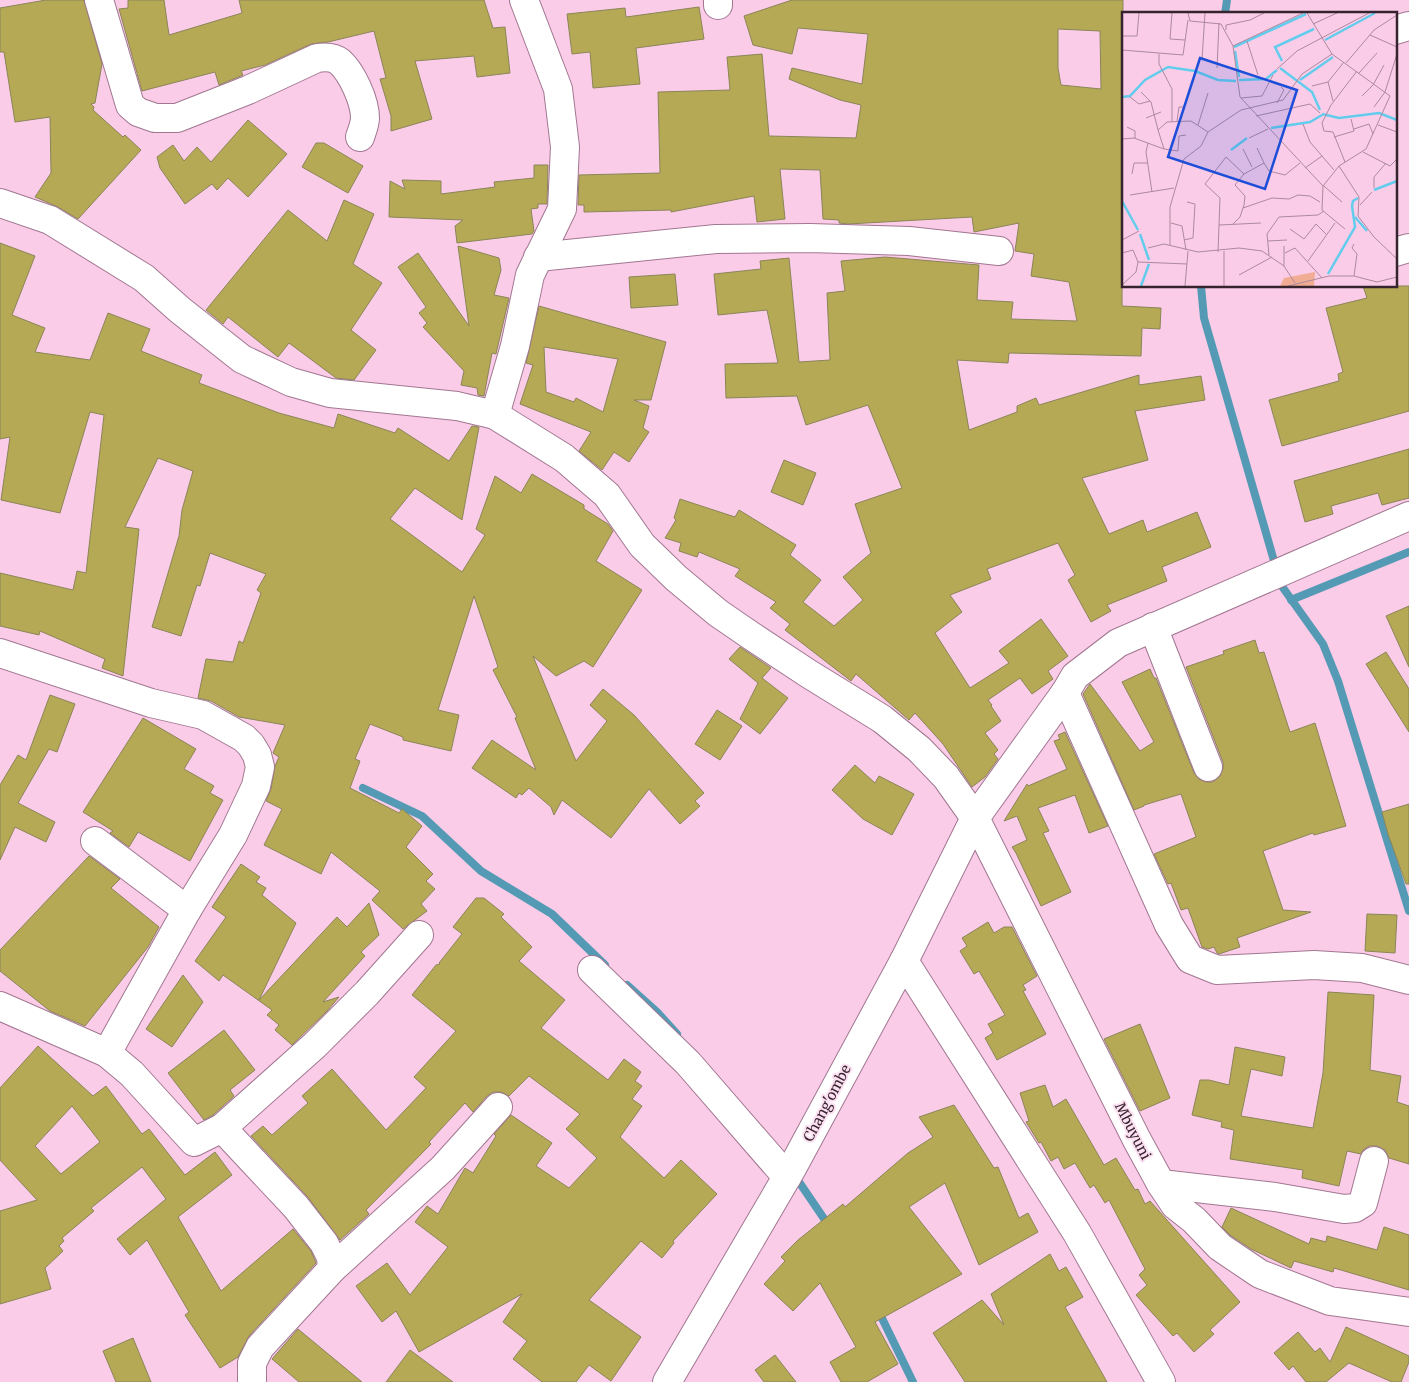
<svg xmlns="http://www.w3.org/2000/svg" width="1409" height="1382" font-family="Merriweather,serif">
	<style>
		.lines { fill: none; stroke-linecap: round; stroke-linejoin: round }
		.stream { stroke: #559ab4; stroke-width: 8 }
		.building { fill: #b5a955; stroke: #8b8558; fill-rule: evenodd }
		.minor-casing { stroke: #a17791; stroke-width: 30 }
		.minor { stroke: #fff; stroke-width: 28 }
		.labels { text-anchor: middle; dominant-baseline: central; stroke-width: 4; stroke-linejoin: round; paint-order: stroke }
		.street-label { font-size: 14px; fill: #35242e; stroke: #fce0f1 }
		.inset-river { fill: none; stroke: #63cced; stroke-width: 2.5 }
		.inset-road { fill: none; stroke: #ac899e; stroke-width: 1 }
		.view { fill: #1d4ed8; fill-opacity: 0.15; stroke: #1d4ed8; stroke-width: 2.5 }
		.inset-edge { fill: none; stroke: #35242e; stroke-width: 2.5 }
	</style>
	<rect width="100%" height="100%" fill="#fbcce8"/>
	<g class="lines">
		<g class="stream">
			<path d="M1225,14L1227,0"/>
			<path d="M1201,286L1204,318L1281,585L1323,644L1338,681L1409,911"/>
			<path d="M1291,600L1409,552"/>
			<path d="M363,788L422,816L481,871L552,914L605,965"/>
			<path d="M627,985L657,1012L677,1034"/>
			<path d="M795,1176L829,1226"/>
			<path d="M878,1310L913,1382"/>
		</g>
	</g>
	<g class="building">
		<path d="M46,0H84L102,64L95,103L91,104L94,107L93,110L123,137L125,135L141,150L78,219L58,207L35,197L51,173L50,117L15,122L4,52H0V8Z"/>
		<path d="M128,0H164L169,35L242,13L239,0H484L493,28L505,27L510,73L477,77L474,56L415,61L432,119L391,131V116L380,79L386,78L374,31L328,42L311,44L265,65L241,71L243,75L219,85L215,72L142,91L119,9L128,8Z"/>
		<path d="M792,0H1123L1122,306L1161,308L1160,329L1142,328L1141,356L1009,353L1008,363L957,360L969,430L1017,412V406L1036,398L1039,405L1139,375V385L1201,376L1205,400L1135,411L1148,460L1082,478L1109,534L1143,520L1147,532L1197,512L1211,547L1162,567L1167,581L1107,605L1111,611L1091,622L1068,580L1075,575L1058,543L987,569L991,579L950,595L962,612L935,633L970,688L1009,663L999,651L1041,619L1068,656L1048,671L1053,679L1032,694L1020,678L988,700L992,705L991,706L1001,721L985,733L998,750L994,754L998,759L985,777L972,787L943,744L915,713L909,720L856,674L851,681L785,630L790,624L770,608L776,602L735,576L740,569L699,552L697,557L679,551L681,543L665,538L676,520L674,518L680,499L735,517L739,510L796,545L790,555L821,580L803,602L834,626L863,600L843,577L871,553L855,504L902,488L868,405L806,425L797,396L726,398L725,364L778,363L767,310L718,315L714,274L761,269L760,261L789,258L799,362L830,360L827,293L845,291L841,261L885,257L979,265L977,300L1013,302L1011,319L1077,321L1069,282L1031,276L1034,254L1015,251L1019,223L974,232L972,217L848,224L839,223V220L823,219L820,170L780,169L785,219L757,222L754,196L671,212V210L584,212V205H578L579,175L660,173L658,92L730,90L727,57L762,54L769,136L856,138L861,105L840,100L789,79L792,68L862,84L868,34L798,28L792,54L753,45L744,16ZM1058,29L1100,31L1101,89L1061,85L1058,68Z"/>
		<path d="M699,7L704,39L636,48L640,84L593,88L590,52L572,54L567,14L625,8L626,17Z"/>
		<path d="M248,120L287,154L248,197L228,178L217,190L212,184L185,204L160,168L157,157L173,145L184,161L197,147L211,162Z"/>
		<path d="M316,143H324L363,166L348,193L302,167Z"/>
		<path d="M534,165H548L547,204H538V208L531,209L534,231L532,234L457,243L455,226L463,220L389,217L390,181L405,189L402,180L441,181V194L495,187L494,182L534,178Z"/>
		<path d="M344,200L374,214L353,264L382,283L351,330L376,350L354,380L336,378L289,343L278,357L228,317L223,324L206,310L288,210L327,241Z"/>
		<path d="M0,243L35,256L12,315L45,328L35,352L90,360L108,313L150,329L141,351L202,375L199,383L279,413L334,428L338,414L395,433L398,428L449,461L472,426L479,427L462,520L415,488L390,519L462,572L485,535L476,529L495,476L521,493L532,474L584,505V509L608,524L613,531L596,561L642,590L593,667L584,661L556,676L533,656L576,761L607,721L590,705L603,689L634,715L704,793L695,801L700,806L680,824L649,789L611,838L562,800L554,815L551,807L529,788L522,795L519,793L516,798L472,768L492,740L536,770L515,718L517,717L493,670L498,667L474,596L438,710L459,715L451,751L403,740V737L370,724L355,759L360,761L350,788L399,813L402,809L422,826L406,847L433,874L426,881L435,889L421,904L427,911L403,929L372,900L380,891L331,852L321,874L264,845L282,809L266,801L271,789L275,766L279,757L273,753L285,725L239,717L211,701L198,698L206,659L233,662L239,641L243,643L261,593L257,590L266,574L210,553L200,586L197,585L181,636L152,627L179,536L182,510L193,471L158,458L125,527L139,529L123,676L102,668L105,659L40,631L39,635L0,626V573L73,590L77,571L86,573L104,415L90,412L60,513L1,500L10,437L0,439Z"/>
		<path d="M458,246L499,258L501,270L494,295L509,298L496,354L492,353L484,396L478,395L477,388L461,385L464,371L423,327L427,323L419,313L426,307L398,267L418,253L469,326Z"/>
		<path d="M675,274L678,305L631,308L629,277Z"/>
		<path d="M1363,286H1409V411L1282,446L1269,400L1339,381L1338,374L1343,372L1326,308L1367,298Z"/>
		<path d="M539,306L666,342L651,400H634L649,406L643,428L649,432L629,462L614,452L602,470L579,451L591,432L520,404L533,365L526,363ZM544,347L618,359L603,412L576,398L574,402L546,392Z"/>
		<path d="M1409,449V498L1382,505L1378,493L1331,506L1333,514L1305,522L1294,481Z"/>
		<path d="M784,460L816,473L803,505L771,492Z"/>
		<path d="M1409,606V667L1386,616Z"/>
		<path d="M1255,640L1259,653L1264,652L1290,732L1315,723L1346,826L1314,835L1313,833L1263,851L1283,910L1311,912L1237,938L1240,947L1219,954L1217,953L1214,947L1208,949L1202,947L1188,908L1181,910L1171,883L1168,884L1154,854L1196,837L1181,794L1144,805V806L1134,810L1083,694L1090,684L1140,751L1154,742L1122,682L1150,669L1154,678H1156L1194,773L1199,779L1206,782H1213L1220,776L1223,769V762L1186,667L1224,654L1223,651Z"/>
		<path d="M740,647L771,668L762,678L788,698L760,734L740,719L758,683L729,659Z"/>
		<path d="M1386,652L1409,689V732L1366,664Z"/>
		<path d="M50,695L75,704L57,752L49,749L18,803L55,822L46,842L15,827L0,860V785L18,755L26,760Z"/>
		<path d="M717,710L742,726L720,760L695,744Z"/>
		<path d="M143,718L196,749L184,769L214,786L210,793L223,800L190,861L138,832L129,847L110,833L113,831L83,812Z"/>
		<path d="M1065,732L1108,826L1089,833L1075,795L1038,808L1049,831L1043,833L1071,892L1041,906L1016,853L1012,847L1027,840L1017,816L1004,821L1027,784L1028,786L1067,769L1054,741L1060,739L1058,735Z"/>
		<path d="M855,765L875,783L879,776L914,794L892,835L863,819L832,790Z"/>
		<path d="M1409,804V884H1406L1388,834L1382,812Z"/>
		<path d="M89,856L120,879L111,888L159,927L148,947L85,1026L50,1011L0,971V950Z"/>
		<path d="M241,864L260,877L256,882L266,888L262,895L296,923L259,1000L337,917L347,927L369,903L379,935L361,952L365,956L323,1002L339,997L327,1011L292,1045L275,1030L279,1025L267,1015L272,1010L223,975L219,981L195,961L226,917L212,907Z"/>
		<path d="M476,898H484L504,914L501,917L532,947L519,961L565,1000L541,1028L608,1080L624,1059L641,1072L635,1081L642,1086L632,1099L642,1106L620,1137L664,1178L681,1160L717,1194L673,1241L674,1243L662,1258L641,1241L589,1300L641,1337L611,1381L589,1365L576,1382H542L513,1359L527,1341L503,1322L522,1294L419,1352L396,1311L382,1322L356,1286L387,1263L410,1295L448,1247L415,1222L427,1206L438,1214L465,1168L473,1173L496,1136L494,1134L511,1115L552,1143L536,1166L569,1188L597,1158L566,1129L580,1114L529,1076L509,1096L501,1092H493L486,1097L473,1112L465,1103L429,1142L431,1144L366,1210L369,1214L340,1240L307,1196L251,1136L263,1126L272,1135L308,1103L302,1096L332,1069L386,1130L426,1088L414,1077L456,1031L412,995L436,965L440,964L439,963L462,934L453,927Z"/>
		<path d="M1367,914L1397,915L1395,953L1365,951Z"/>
		<path d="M988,922L994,933L1004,927H1012L1037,976L1023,985L1026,990L1023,991L1046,1034L997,1060L985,1038L993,1033L988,1024L1005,1015L979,971L974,974L960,951L967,946L962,938Z"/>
		<path d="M183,975L203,1002L172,1047L146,1029Z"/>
		<path d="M1328,992L1374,995L1370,1070L1401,1076L1397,1102L1409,1106V1164L1389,1158L1385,1150L1377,1146H1369L1363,1150L1361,1154L1347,1151L1339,1186L1302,1178L1303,1170L1230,1159L1234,1130L1221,1127L1222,1122L1192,1115L1200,1080H1209L1229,1085L1235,1047L1285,1057L1282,1076L1251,1069L1241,1116L1313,1128L1323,1073Z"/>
		<path d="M1140,1024L1170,1098L1140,1111L1104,1039Z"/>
		<path d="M224,1030L255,1070L230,1090L234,1096L213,1115L204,1120L168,1073Z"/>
		<path d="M38,1046L93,1096L106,1086L142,1134L149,1129L185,1175L215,1152L232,1175L178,1217L221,1291L293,1229L311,1251L316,1263L249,1336L238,1357L220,1368L185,1315L189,1312L147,1240L130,1255L117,1239L166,1199L142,1167L91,1208L94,1211L62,1238L64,1241L59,1246L63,1251L45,1268L51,1289L0,1304V1211L37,1200L0,1160V1088ZM72,1106L100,1142L61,1174L35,1146Z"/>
		<path d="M1045,1085L1053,1107L1066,1099L1104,1165L1116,1158L1135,1190L1138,1189L1145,1204L1150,1201L1240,1302L1210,1330L1214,1334L1194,1352L1177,1333L1173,1336L1136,1295L1147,1285L1139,1275L1145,1269L1109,1200L1105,1203L1094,1185L1090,1188L1075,1163L1064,1169L1058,1157L1051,1161L1041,1142L1039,1143L1026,1122L1029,1121L1020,1093Z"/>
		<path d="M954,1105L994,1168L998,1167L1019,1218L1028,1213L1038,1232L979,1265L945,1183L909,1207L962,1274L875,1322L898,1364L867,1382H841L830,1362L856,1347L820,1283L793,1311L764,1284L785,1261L781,1257L798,1240L843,1204L845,1207L908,1153L933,1137L919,1117Z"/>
		<path d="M1231,1208L1309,1244L1311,1238L1326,1242L1327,1236L1377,1250L1384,1227L1409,1235V1290L1334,1268L1333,1272L1294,1261L1291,1268L1251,1249L1230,1235L1222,1227Z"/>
		<path d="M1050,1254L1059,1271L1066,1267L1083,1297L1065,1307L1107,1382H965L933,1333L982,1300L1004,1325L991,1294Z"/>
		<path d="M1346,1327L1409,1356V1362L1401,1382H1392L1349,1363L1326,1382H1306L1293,1366L1289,1370L1274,1353L1298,1332L1315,1352L1320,1348L1330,1362Z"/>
		<path d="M298,1329L362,1382H299L272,1359Z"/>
		<path d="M133,1338L151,1382H116L103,1351Z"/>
		<path d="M410,1350L453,1382H386Z"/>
		<path d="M775,1355L796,1382H764L755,1370Z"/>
	</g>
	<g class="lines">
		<g class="minor-casing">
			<g id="minor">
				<path d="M99,0L130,105L138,112L155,118H177L248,90L317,58C324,57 334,57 340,62C352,73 365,101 365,118C365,124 362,131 360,137"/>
				<path d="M718,0V5"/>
				<path d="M1395,30L1409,26"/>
				<path d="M0,203L50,220L144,278L180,310L242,359L291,382L330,393L457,406L495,415L564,458L607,495L642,545L676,578L718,613L750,635L809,674L882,719L919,749L946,777L975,818L1137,1140L1161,1184L1175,1205L1194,1220L1220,1247L1260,1274L1330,1301L1409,1312"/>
				<path d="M1395,252L1409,248"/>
				<path d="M538,257L716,239L810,238L909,241L999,251"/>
				<path d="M495,415L515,346L530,275L562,209L565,147L558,89L524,0"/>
				<path d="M1153,627L1208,767"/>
				<path d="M0,653L151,703L203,715L244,738L251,745L257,755L260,767L256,786L233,835L187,910L107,1053"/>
				<path d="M1065,693L1169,925L1190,959L1217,970L1314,965L1362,968L1409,980"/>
				<path d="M95,841L187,910"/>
				<path d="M904,961L1077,1233L1161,1382"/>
				<path d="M592,970L688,1063L787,1177"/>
				<path d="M0,1006L107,1053L132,1074L194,1142L222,1128L296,1207L324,1243L331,1257L332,1269L260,1347L252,1363V1382"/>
				<path d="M222,1128L315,1045L367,993L419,935"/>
				<path d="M1161,1184L1275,1197L1344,1209L1355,1208L1363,1203L1374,1161"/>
				<path d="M332,1269L443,1168L498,1107"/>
				<path d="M667,1382L791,1170L904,961L975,818L1065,693L1075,676L1118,643L1409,516"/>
			</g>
		</g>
		<use href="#minor" class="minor"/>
	</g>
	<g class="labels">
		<g class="street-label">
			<text transform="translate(827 1103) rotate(-62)">Chang'ombe</text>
			<text transform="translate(1133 1131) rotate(63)">Mbuyuni</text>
		</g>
	</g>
	<g transform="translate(1122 12)">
		<rect width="275" height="275" fill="#fbcce8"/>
		<path d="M193,260L192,274H158L162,266Z" fill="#f0ad94"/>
		<path class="inset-river" d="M203,28L253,1M112,35L184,2M113,39L117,65M160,49L153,35L192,17M158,56L190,80L198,98M117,68L144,67L155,58M178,68L211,45M0,85L8,84L23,68L46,55L73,59L96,68L114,69M200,102L217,106L257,101L275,108M149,116L188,110L200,103M109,138L125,126M252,178L275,169M0,189L16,218M233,205L245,219M18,222L27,248M206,262L233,215L230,194L231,189L236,186M19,274L27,252"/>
		<path class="inset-road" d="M50,1L48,27L63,28M66,1L68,9L99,12L111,34L181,1M185,1L210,42L268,84M191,12L215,1M104,18V13L128,8L142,1M248,23L275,35M0,24H15L17,1M125,29L136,63M111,34L118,85L201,174L217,154L244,137L268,84M0,38L61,43L66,8M37,42V52L50,77V109M80,48L83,1M224,51L252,18L275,3M95,56L97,11M155,57L175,39L247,1M237,61L255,41M190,74L206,70M19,80L29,90L36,118M240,84L251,73L262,53M8,85L17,92L28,89M119,86L140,84L151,63M211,89L206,70L222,50M155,91L162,78L159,75M252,95L263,80L275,42M134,104L188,92L198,101M24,106L39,100M55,109L57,95H62M181,112L188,130L212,158M76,113L86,81M256,113L275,120M5,115L13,119V126M232,117L247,112L251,122M212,125L232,119L229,107M127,126L146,117M0,127L12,126L42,137L56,139L57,124L64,123M26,131L24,140L30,180M135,136L142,151M42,137L36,118L45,110L69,109L86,120M121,137L130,155M241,140L268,154L275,147M223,150L211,120L202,119L200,111L209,93L235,59M217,154L237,185L236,204L252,225L275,247M183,156L200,144M10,162L12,151H25M201,174L200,198L223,217M202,174L220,190M252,176V165L264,151M8,183L52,176M238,193L250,180M121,196L150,186L167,187L176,183L188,184L198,190M49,211L60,214L64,238M111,212L118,205L122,193L123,184L113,173L122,162L142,151L147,159L163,163L178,151M97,213L139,211M168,217L182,227L194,212L204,222M0,228L17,219M62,228L71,226L73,192L65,190M146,229L165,228M48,233V195L62,147L79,134L86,120L119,98L161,88L180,62L210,42M26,236L42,232L76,240L117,236L140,239L162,254L173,271M102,239V274M96,240L98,186L83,172L104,145L122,162M0,241L11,238L16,250L14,260L0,273M163,241L173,236L200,266M147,243L145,222L157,205L196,203L202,199M186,249L213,211M16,250L65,252M162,254V234M117,263L150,245M232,264L235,242L230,236L232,232M63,274L66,239M166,274L207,264H232L255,270L275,265"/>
		<path class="view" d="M78,46L175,78L143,177L46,145Z"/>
		<rect width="275" height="275" class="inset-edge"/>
	</g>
</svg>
